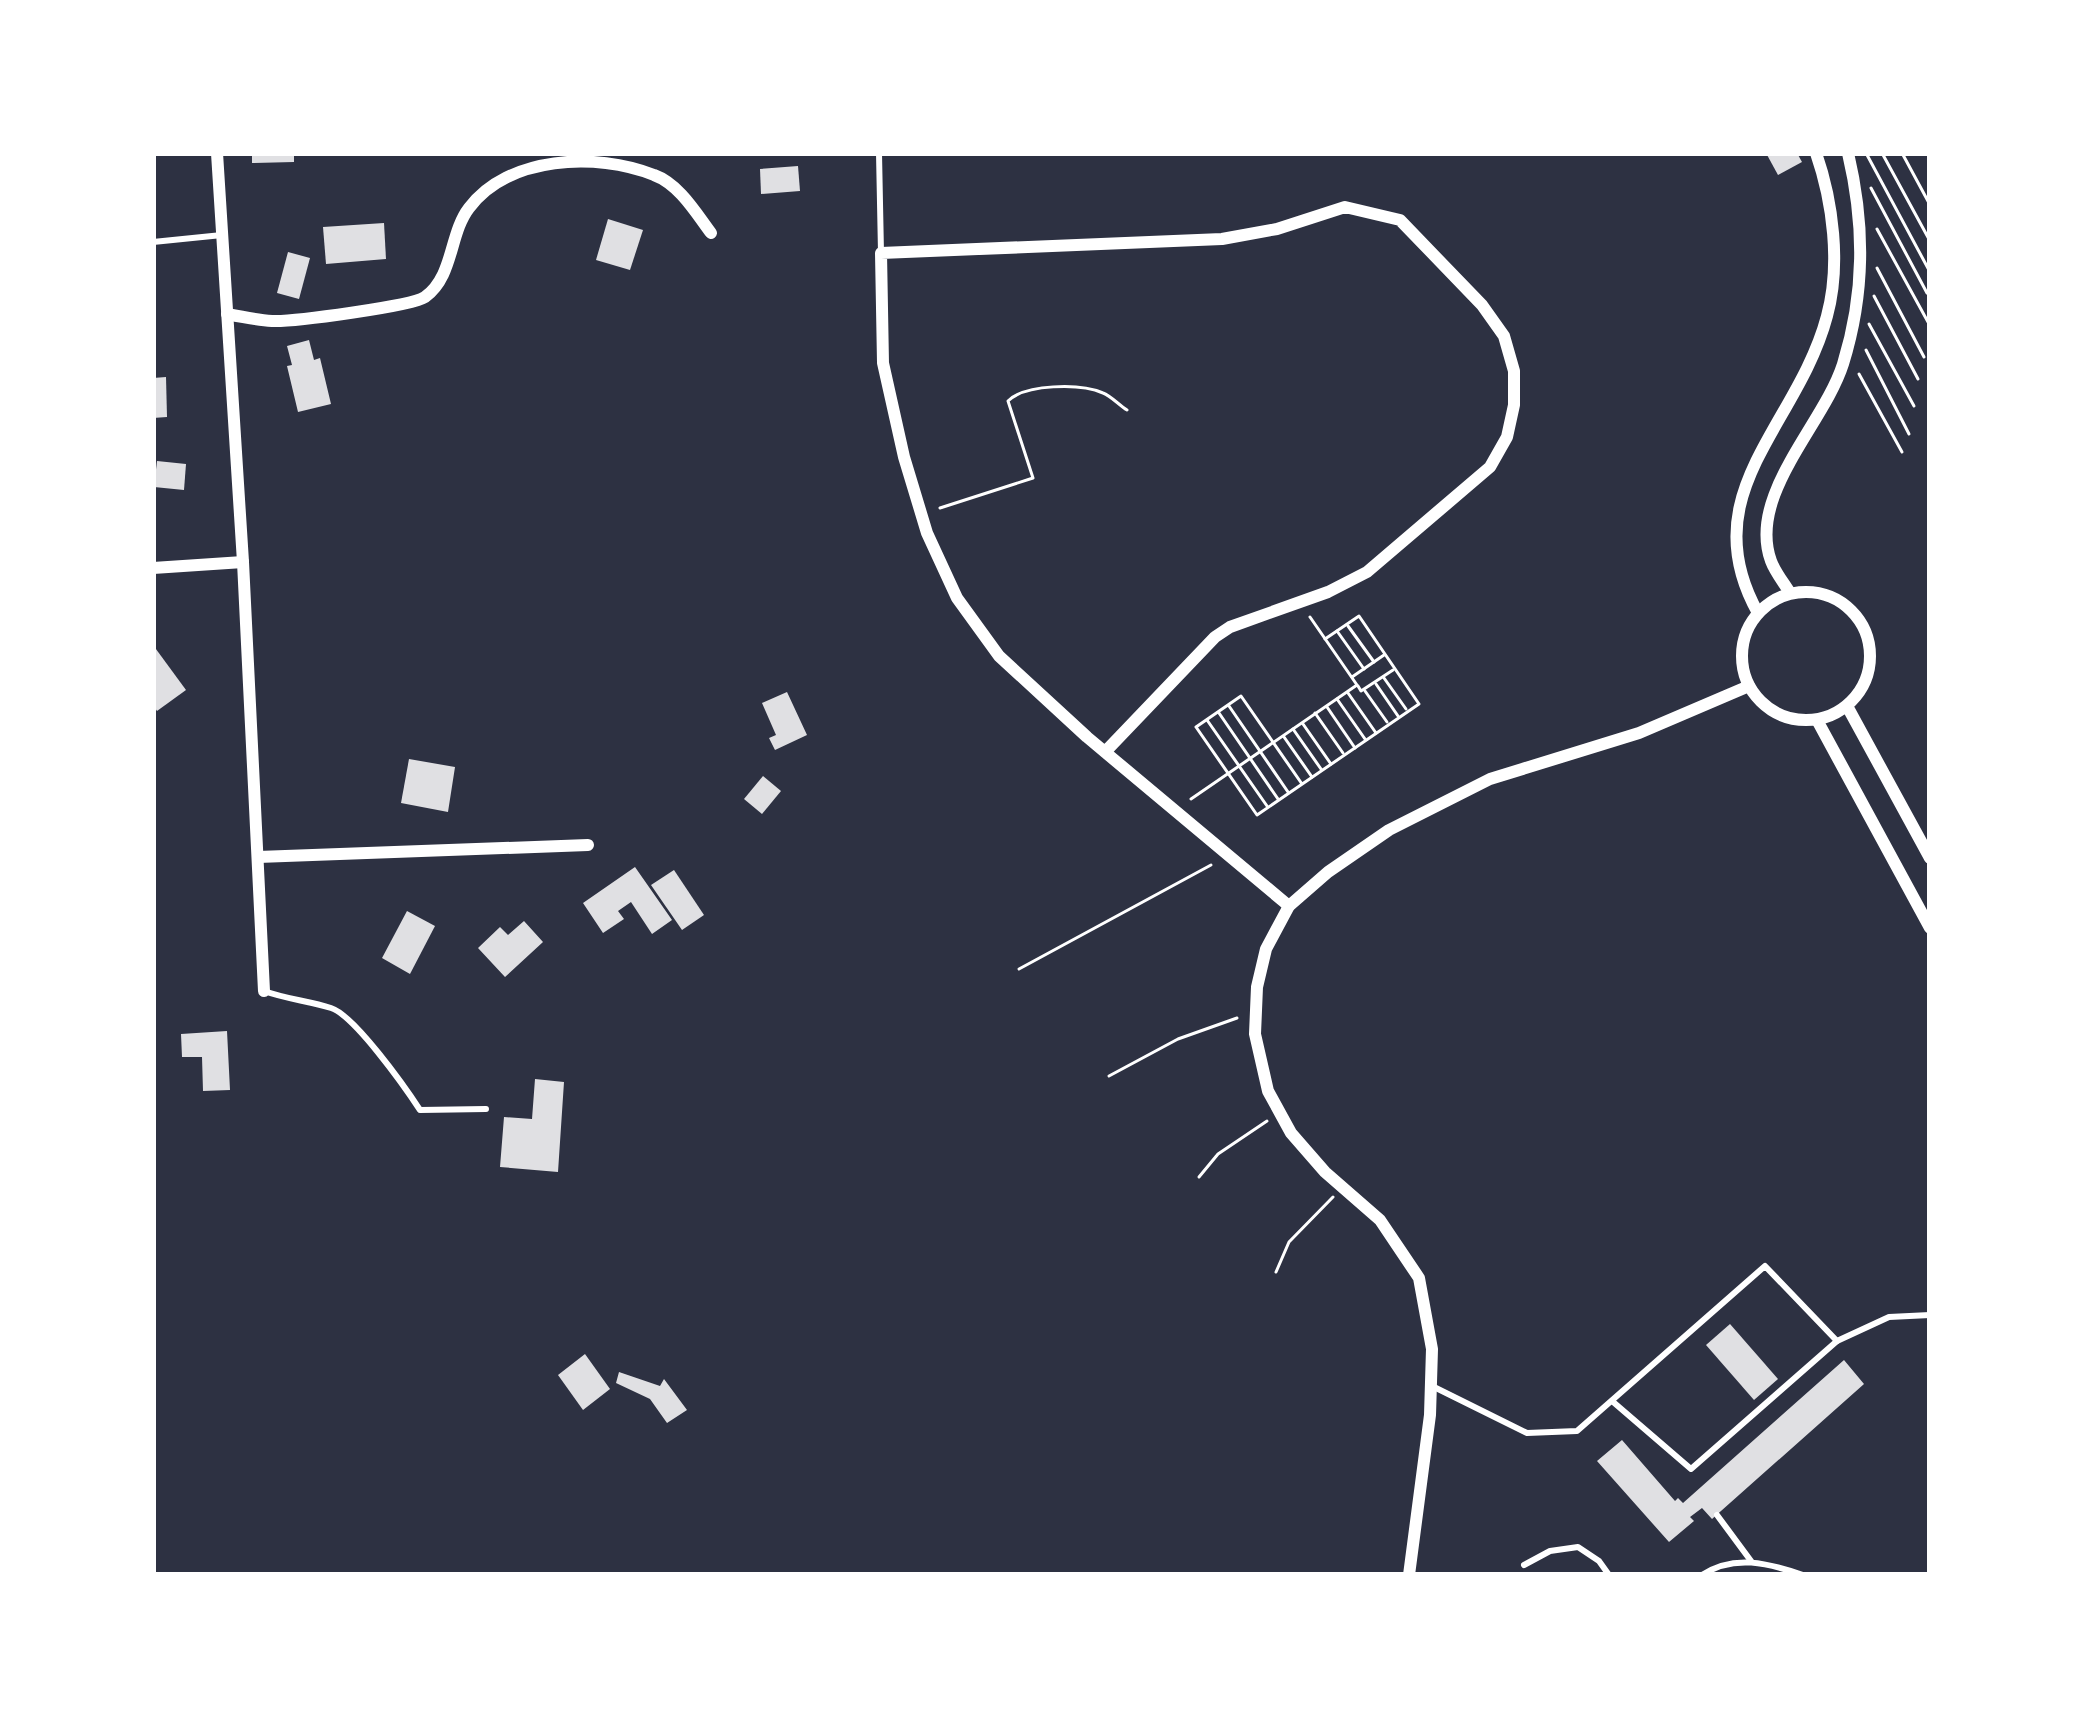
<svg xmlns="http://www.w3.org/2000/svg" width="2083" height="1728" font-family="'IBM Plex Sans',sans-serif">
	<style>
		.building { fill: #e0e0e3 }
		.lines { fill: none; stroke-linecap: round; stroke-linejoin: round }
		.path { stroke: #fff; stroke-width: 3 }
		.service { stroke: #fff; stroke-width: 6 }
		.minor { stroke: #fff; stroke-width: 12 }
	</style>
	<rect width="100%" height="100%" fill="#2d3142"/>
	<g class="building">
		<path d="M252,153H294V162L252,163Z"/>
		<path d="M1766,153H1797L1802,162L1778,175Z"/>
		<path d="M798,166L800,191L761,194L760,169Z"/>
		<path d="M608,219L643,230L630,270L596,260Z"/>
		<path d="M384,223L386,259L326,264L323,227Z"/>
		<path d="M288,252L310,258L299,299L277,293Z"/>
		<path d="M309,340L314,360L320,358L331,404L298,412L287,366L292,365L287,346Z"/>
		<path d="M166,377L167,417L153,418V378Z"/>
		<path d="M157,461L186,464L184,490L154,487Z"/>
		<path d="M153,645L186,690L157,711L153,705Z"/>
		<path d="M787,692L807,735L775,750L769,738L776,735L762,703Z"/>
		<path d="M409,759L455,767L448,812L401,803Z"/>
		<path d="M763,776L781,791L762,814L744,799Z"/>
		<path d="M635,867L672,920L652,934L631,902L618,911L624,919L603,933L583,903Z"/>
		<path d="M674,870L704,915L682,930L651,885Z"/>
		<path d="M407,911L435,926L410,974L382,958Z"/>
		<path d="M524,921L543,942L505,977L478,948L500,927L508,935Z"/>
		<path d="M227,1031L230,1090L203,1091L202,1057H182L181,1034Z"/>
		<path d="M535,1079L564,1082L558,1172L500,1167L504,1117L532,1119Z"/>
		<path d="M1730,1324L1778,1379L1754,1400L1706,1345Z"/>
		<path d="M585,1354L610,1389L583,1410L558,1375Z"/>
		<path d="M1844,1360L1864,1384L1712,1519L1702,1508L1690,1517L1694,1521L1669,1542L1597,1461L1622,1440L1675,1501L1678,1498L1683,1503Z"/>
		<path d="M619,1372L660,1386L664,1379L687,1410L667,1423L650,1399L616,1383Z"/>
	</g>
	<g class="lines">
		<g class="path">
			<path d="M1866,153L1930,272"/>
			<path d="M1882,153L1930,241"/>
			<path d="M1902,153L1929,203"/>
			<path d="M1871,188L1927,293"/>
			<path d="M1877,229L1928,322"/>
			<path d="M1877,268L1924,357"/>
			<path d="M1874,296L1918,379"/>
			<path d="M1869,324L1914,406"/>
			<path d="M1866,350L1909,434"/>
			<path d="M1859,374L1902,452"/>
			<path d="M940,508L1033,478L1008,401C1025,384 1080,383 1103,393C1111,396 1119,405 1127,410"/>
			<path d="M1348,626L1374,662"/>
			<path d="M1337,631L1364,669"/>
			<path d="M1352,677L1384,655"/>
			<path d="M1384,678L1406,709"/>
			<path d="M1376,684L1398,716"/>
			<path d="M1358,686L1361,691L1393,670"/>
			<path d="M1365,691L1387,722"/>
			<path d="M1348,693L1376,733"/>
			<path d="M1337,699L1365,739"/>
			<path d="M1229,706L1288,792"/>
			<path d="M1327,707L1355,748"/>
			<path d="M1219,713L1278,799"/>
			<path d="M1315,713L1343,753"/>
			<path d="M1207,720L1267,806"/>
			<path d="M1303,724L1331,764"/>
			<path d="M1293,729L1321,769"/>
			<path d="M1284,737L1312,777"/>
			<path d="M1302,784L1241,696L1196,727L1257,815L1419,704L1359,616L1325,639"/>
			<path d="M1191,799L1357,685L1310,617"/>
			<path d="M1019,969L1211,865"/>
			<path d="M1109,1076L1178,1039L1237,1018"/>
			<path d="M1199,1177L1218,1154L1267,1121"/>
			<path d="M1276,1272L1289,1242L1333,1197"/>
		</g>
		<g class="service">
			<path d="M879,153L881,253"/>
			<path d="M153,242L222,235"/>
			<path d="M264,991C286,999 309,1001 331,1008C354,1015 405,1087 420,1110L486,1109"/>
			<path d="M1434,1387L1527,1433L1577,1431L1765,1266L1837,1341"/>
			<path d="M1612,1401L1691,1469L1837,1341L1889,1317L1930,1315"/>
			<path d="M1717,1515L1751,1561"/>
			<path d="M1524,1565L1550,1551L1578,1547L1599,1561L1609,1575"/>
			<path d="M1702,1575C1734,1554 1768,1563 1803,1575"/>
		</g>
		<g class="minor">
			<path d="M217,153L243,562L264,991"/>
			<path d="M227,314C242,317 257,320 272,321C293,322 412,306 425,297C454,276 449,234 469,208C508,156 596,152 654,175C679,184 696,213 711,233"/>
			<path d="M153,568L243,562"/>
			<circle cx="1806" cy="656" r="64"/>
			<path d="M1790,593C1784,583 1775,572 1771,561C1747,495 1824,424 1843,364C1865,293 1865,225 1848,153"/>
			<path d="M1758,613C1691,493 1798,426 1827,316C1841,265 1833,202 1816,153"/>
			<path d="M1847,706L1930,858"/>
			<path d="M1817,720L1930,928"/>
			<path d="M1105,752L1215,637L1230,627L1328,592L1367,572L1490,467L1507,437L1514,405V371L1504,336L1482,305L1400,220L1345,207L1277,229L1222,239L881,253L883,363L904,457L927,533L957,598L999,656L1087,737L1289,906"/>
			<path d="M258,857L588,845"/>
			<path d="M1409,1575L1430,1415L1432,1349L1419,1278L1380,1220L1325,1172L1291,1133L1268,1091L1255,1034L1257,987L1266,949L1289,906L1328,872L1389,830L1490,779L1639,733L1749,686"/>
		</g>
	</g>
	<rect width="2083" height="1728" fill="none" stroke="#ffffff" stroke-width="312"/>
</svg>
